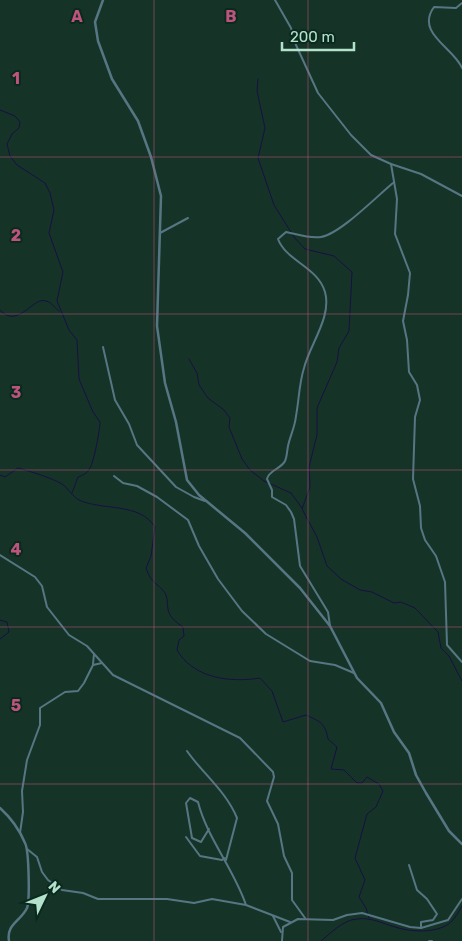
<svg xmlns="http://www.w3.org/2000/svg" width="462" height="941" font-family="Rubik,sans-serif">
	<style>
		.lines { fill: none; stroke-linecap: round; stroke-linejoin: round }
		.stream { stroke: #190f43; stroke-width: 1 }
		.minor { stroke: #567683; stroke-width: 2 }
		.tertiary { stroke: #567683; stroke-width: 2.5 }
		.grid { fill: none; stroke: #be547d; stroke-width: 1; stroke-opacity: 0.55 }
		.grid-label { font-size: 16px; text-anchor: middle; font-weight: bold; fill: #be547d; stroke: #0a2a1e; stroke-width: 4; stroke-linejoin: round; paint-order: stroke }
	</style>
	<rect width="100%" height="100%" fill="#153427"/>
	<g class="lines">
		<g class="stream">
			<path d="M258,79L257,91L265,128L258,158L274,205L294,237L305,249L334,256L352,272L349,331L339,348L337,362L317,408V435L309,467L310,487L302,509L317,537L327,566L341,579L360,590L372,592L394,603L401,602L415,608L438,632L441,648L449,656L462,681"/>
			<path d="M0,110L15,116L20,122L19,128L12,134L7,144L10,156L17,165L45,183L50,193L54,210L49,233L63,272L57,301L69,330L77,340L79,379L93,412L100,422C100,430 94,461 90,468C87,474 83,475 78,477L72,493"/>
			<path d="M0,310C18,330 33,296 46,301C51,302 55,308 59,311"/>
			<path d="M189,359L197,373L199,385L208,398L224,410L230,418L229,427L242,459L250,470L264,481L291,493L302,508"/>
			<path d="M0,475L5,477L18,468C29,471 52,478 62,484C68,488 73,497 79,500C103,511 139,502 155,527L151,556L146,568C152,585 157,582 165,593C168,599 167,603 168,609C169,617 177,623 183,627L184,636L179,640L177,650C193,678 230,683 260,678L272,691L283,722L306,715C321,722 325,723 328,739L337,747L331,769L344,770L357,783H362L367,777L379,784L383,791L376,807L367,814L355,858L365,880L359,897L366,908L369,918"/>
			<path d="M0,620L7,622L9,632L0,639"/>
			<path d="M321,941C331,933 343,920 357,919C370,917 382,923 395,927C410,932 438,934 451,922C456,917 459,911 462,906"/>
		</g>
		<g class="minor">
			<path d="M275,0L291,28L296,45L318,93L351,135L371,155L391,164L421,174L462,196"/>
			<path d="M462,3L456,8L434,7C415,33 454,48 462,68"/>
			<path d="M391,164L397,199L395,234L410,273L408,295L403,321L407,340L409,372L417,385L420,400L415,417L413,479L420,506L421,528L425,540L436,556L445,582L447,645L462,662"/>
			<path d="M160,233L188,218"/>
			<path d="M103,347L115,400L129,424L137,445L176,487L194,497L205,501"/>
			<path d="M114,476L123,483L137,486L157,497L188,520L199,546L218,579L242,611L266,634L310,661L335,665L354,673"/>
			<path d="M0,555L35,577L42,586L47,607L69,635L87,646L113,675L240,738L273,772L274,777L267,801L278,824L284,856L292,873V900L305,918"/>
			<path d="M330,626L328,612L300,566L294,519L291,512L286,505L272,497V490L267,479C269,470 281,469 285,461C287,457 287,451 288,446C290,436 295,427 296,416C299,400 299,384 304,368C310,344 332,317 325,292C318,267 286,261 278,239L286,232C296,234 310,239 321,237C340,234 376,197 393,183"/>
			<path d="M93,664L94,654"/>
			<path d="M187,751C203,774 226,791 237,818L226,860"/>
			<path d="M209,829L201,842L192,838L186,803L190,798L198,802C207,838 234,869 246,905"/>
			<path d="M20,833L23,812L22,791L27,760L40,725V708L65,692L78,691L84,683L93,665L102,663"/>
			<path d="M186,837L200,856L222,860L225,858"/>
			<path d="M27,849L37,857L42,872L48,880L62,890L83,893L98,899H167L194,903L212,899L246,905L290,922"/>
			<path d="M409,865L417,890L427,899L437,914L433,920L421,922V928"/>
			<path d="M273,916L281,932"/>
			<path d="M282,941L283,927L298,919L333,920L347,915L362,913L410,927L421,928L448,920L462,899"/>
			<path d="M429,941H432"/>
		</g>
		<g class="tertiary">
			<path d="M103,0L95,22L98,41L112,79L138,121L151,157L161,196L157,326L165,383L176,422L187,480L199,495L245,533L300,588L330,626L357,678L381,703L394,732L409,753L416,775L426,793L449,831L462,844"/>
			<path d="M0,808C10,817 20,831 25,843C29,850 30,901 27,908C21,921 6,924 9,941"/>
		</g>
	</g>
	<path class="grid" d="M154,0V941M308,0V941M0,157H462M0,314H462M0,470H462M0,627H462M0,784H462"/>
	<g class="grid-label">
		<text x="77" y="22">A</text>
		<text x="231" y="22">B</text>
		<text x="16" y="84">1</text>
		<text x="16" y="241">2</text>
		<text x="16" y="398">3</text>
		<text x="16" y="555">4</text>
		<text x="16" y="711">5</text>
	</g>
	<g transform="translate(45 896) rotate(47)" stroke="#0a2a1e" stroke-width="4" paint-order="stroke">
	<path d="M0-4L9 19L0 12L-9 19Z" fill="#b4e1cc"/>
	<text y="-8" font-size="14" font-weight="bold" text-anchor="middle" fill="#b4e1cc">N</text>
	</g>
	<path d="M282 42v8h72v-8" fill="none" stroke="#b4e1cc" stroke-width="2.5"/>
	<text x="290" y="42" font-size="15" fill="#b4e1cc" stroke="#0a2a1e" stroke-width="4" paint-order="stroke">200 m</text>
</svg>
